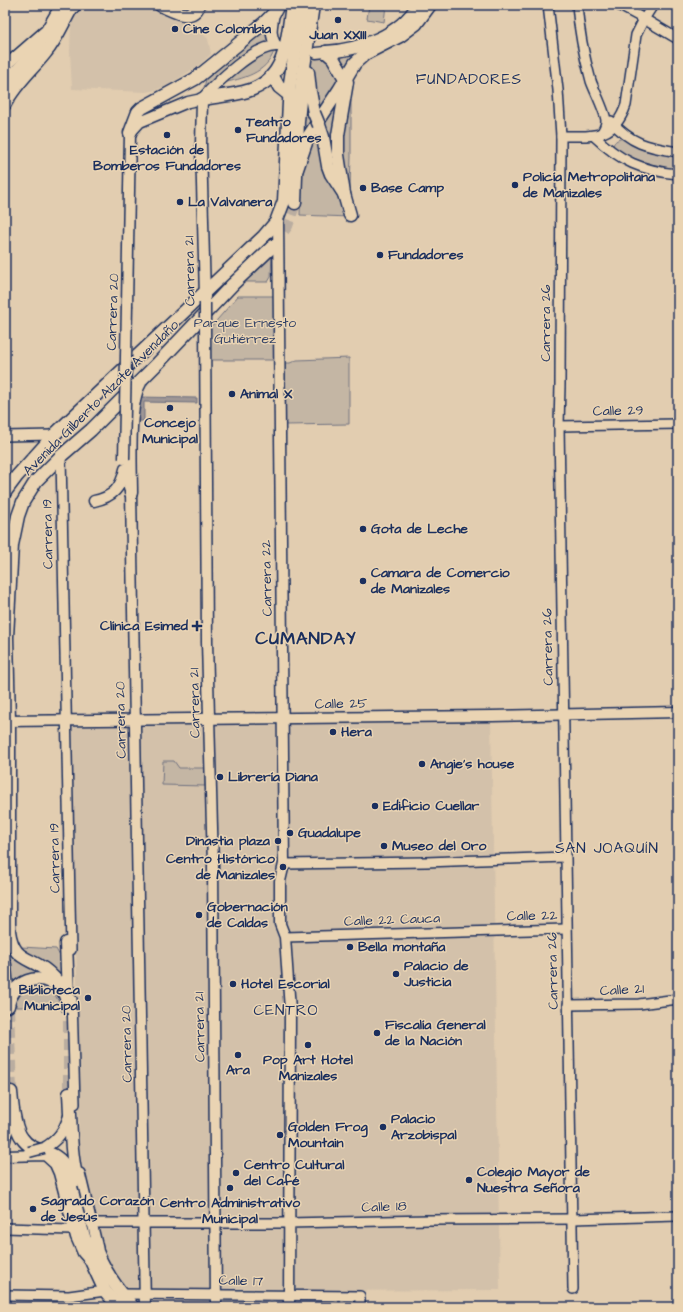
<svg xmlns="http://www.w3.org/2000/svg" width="683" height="1312" font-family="'Architects Daughter',sans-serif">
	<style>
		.built { fill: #d3c1aa }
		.green { fill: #c4b6a4; stroke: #707281 }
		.water { fill: #9e9695; stroke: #6a6d7f }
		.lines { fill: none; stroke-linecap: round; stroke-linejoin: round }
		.primary-tunnel { stroke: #baada0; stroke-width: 12; stroke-dasharray: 12 6; stroke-linecap: butt }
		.tertiary-casing { stroke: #1b2f5e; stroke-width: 12 }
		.secondary-casing { stroke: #1b2f5e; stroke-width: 13 }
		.primary-casing { stroke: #1b2f5e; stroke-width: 15 }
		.tertiary { stroke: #ead4b3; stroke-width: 9 }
		.secondary { stroke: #ead4b3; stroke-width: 10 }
		.primary { stroke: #ead4b3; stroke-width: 12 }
		.secondary-bridge-casing { stroke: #1b2f5e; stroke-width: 13; stroke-linecap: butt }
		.primary-bridge-casing { stroke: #1b2f5e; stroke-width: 15; stroke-linecap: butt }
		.secondary-bridge { stroke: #ead4b3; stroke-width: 10 }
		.primary-bridge { stroke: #ead4b3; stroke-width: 12 }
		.poi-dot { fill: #1b2f5e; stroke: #ead4b3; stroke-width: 1.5 }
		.labels { text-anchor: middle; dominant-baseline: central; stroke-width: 3; stroke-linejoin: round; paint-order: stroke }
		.poi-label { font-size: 14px; font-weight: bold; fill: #1b2f5e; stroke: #ead4b3; text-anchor: start }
		.street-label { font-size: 14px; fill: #1b2f5e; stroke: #ead4b3 }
		.park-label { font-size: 14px; fill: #344368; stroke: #ead4b3 }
		.neighbourhood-label { font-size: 15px; letter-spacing: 1px; fill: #1b2f5e; stroke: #ead4b3 }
		.district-label { font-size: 18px; font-weight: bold; letter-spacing: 1px; fill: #1b2f5e; stroke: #ead4b3 }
	</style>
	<rect width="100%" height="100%" fill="#e2cdb0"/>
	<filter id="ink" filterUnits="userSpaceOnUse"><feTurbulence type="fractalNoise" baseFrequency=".025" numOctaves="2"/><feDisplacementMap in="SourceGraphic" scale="8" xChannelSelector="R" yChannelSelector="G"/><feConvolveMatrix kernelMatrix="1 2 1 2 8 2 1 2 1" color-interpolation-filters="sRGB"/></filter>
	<g filter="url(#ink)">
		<g class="built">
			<path d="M82,5H148L192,22L208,39L211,54L198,66L168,85L156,90L146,92L72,89L70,52L71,19Z"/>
			<path d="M491,718L500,1290L122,1292L104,1259L95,1227L79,1155L78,1008L69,726Z"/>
		</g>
		<g class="green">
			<path d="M369,5H386L384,22L367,19Z"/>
			<path d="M269,23L266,34L269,42L246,54L231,67L204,88L206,79Z"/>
			<path d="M274,51C267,73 242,79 222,83L263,52Z"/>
			<path d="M358,53L353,78L351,100V157L349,217L300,215L302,132L305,91L313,55L340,56Z"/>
			<path d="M623,138L678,155V170L639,162L613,148C613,141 617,140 623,138Z"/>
			<path d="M272,252L271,277L268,282H243Z"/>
			<path d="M238,296H274V360H210V328Z"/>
			<path d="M349,358V424L285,425V363H290L297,360Z"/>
			<path d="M163,761H174L179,768H205V786L162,785Z"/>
			<path d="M7,942L39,970L42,977L10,997Z"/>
			<path d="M21,947L56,949L61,958L65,991L23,953Z"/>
			<path d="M37,982L52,990L59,1002L57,1007H16C16,990 23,989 37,982Z"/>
		</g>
		<path class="water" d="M138,397L197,398V403L144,402V421H138Z"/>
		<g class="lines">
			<g class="primary-tunnel">
				<path d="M273,245L287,226L295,203"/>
				<path d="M8,1007L11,1092"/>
				<path d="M69,1021V1094"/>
			</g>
			<g class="tertiary-casing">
				<g id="tertiary">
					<path d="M548,5L558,90L561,136L560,385L559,426L573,1289"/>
					<path d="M577,5C579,31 584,56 591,81C594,90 606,113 606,121C606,126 603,131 600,135"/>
					<path d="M618,5L644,19L678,39"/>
					<path d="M611,121C632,145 649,147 678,152"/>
					<path d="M561,136C592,136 614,140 626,105L636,35L644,19L653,5"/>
					<path d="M594,136C620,161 642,171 678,174"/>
					<path d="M559,426L678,424"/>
					<path d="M5,436L54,435"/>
					<path d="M61,456L71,950"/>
					<path d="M284,864L426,862L565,857"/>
					<path d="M285,937L566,929"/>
					<path d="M72,999L75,1104"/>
					<path d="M568,1005L639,1004L678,999"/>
					<path d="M80,1173L98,1248"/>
					<path d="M91,1223H288L429,1220L573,1219L678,1216"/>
					<path d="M5,1228L71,1230L74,1228"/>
					<path d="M121,1294L360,1296V1307"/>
					<path d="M5,1295L69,1296L105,1291"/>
				</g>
			</g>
			<g class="secondary-casing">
				<g id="secondary">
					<path d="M274,13C272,27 269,33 276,46"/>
					<path d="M316,53L326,52"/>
					<path d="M5,66L44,32"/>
					<path d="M202,99L201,145L205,297"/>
					<path d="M202,99C216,83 256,44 278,46"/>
					<path d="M278,218L284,864L280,881V924L285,937L290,1010L289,1307"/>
					<path d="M127,305L130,133L140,122L188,102L202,99"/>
					<path d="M205,324L207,642L213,865L216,1307"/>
					<path d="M129,487L131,493L145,1307"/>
					<path d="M94,501C113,497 121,488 125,469"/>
					<path d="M5,721L492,716L678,712"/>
					<path d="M5,1140L7,1132L10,1106"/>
					<path d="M44,1148C58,1140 64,1131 69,1116"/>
					<path d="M5,1156L45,1155L55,1164L59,1173L76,1237L83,1253L91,1262"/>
				</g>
			</g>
			<g class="primary-casing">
				<g id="primary">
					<path d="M160,5C173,10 191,23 199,5"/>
					<path d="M326,52L333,58L347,82L338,135V155L344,194"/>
					<path d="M326,52C360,50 400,35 418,5"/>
					<path d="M308,72L310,91L314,113"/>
					<path d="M273,76L279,87L289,95"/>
					<path d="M5,83L29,58L45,34L62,5"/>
					<path d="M202,99C217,96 239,95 253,89C288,75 287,36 292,5"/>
					<path d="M5,104C15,84 32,70 46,52C56,40 63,23 71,9L75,5"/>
					<path d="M319,125L323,137L328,166L331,174L344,194L350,215"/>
					<path d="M130,133L138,112L142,108L195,79L264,23L274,13L278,5"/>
					<path d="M297,169L308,137L339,90L355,63L365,54L400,36L416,24L430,5"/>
					<path d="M295,203L298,121L302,81L313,5"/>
					<path d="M5,492L17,476L54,435L264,236L276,222L284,201L290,83L302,5"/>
					<path d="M131,493C131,467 127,405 140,383"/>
					<path d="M66,943L68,996"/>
					<path d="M5,965L8,1002"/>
					<path d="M8,1006C12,981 39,971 58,987"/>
					<path d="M68,1007C66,990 54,974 38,965C31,961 22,958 17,952C12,946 10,939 9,931V721L7,637L12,545L18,516L23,502L36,481L61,456L91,430L158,363L233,284L273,246"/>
					<path d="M11,1092C12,1104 15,1129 22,1138C34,1156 56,1146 67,1170L79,1220L92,1263L105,1291L119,1307"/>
					<path d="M69,1094C71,1124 70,1151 77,1180"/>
					<path d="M94,1242C100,1265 117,1289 133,1307"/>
				</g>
			</g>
			<use href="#tertiary" class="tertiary"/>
			<use href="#secondary" class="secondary"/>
			<use href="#primary" class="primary"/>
			<g class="secondary-bridge-casing">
				<g id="secondary-bridge">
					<path d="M205,324V303"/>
					<path d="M124,459L127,305"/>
					<path d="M29,1152L44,1148"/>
				</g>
			</g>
			<g class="primary-bridge-casing">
				<path id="primary-bridge" d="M314,113L319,125"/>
			</g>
			<use href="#secondary-bridge" class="secondary-bridge"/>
			<use href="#primary-bridge" class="primary-bridge"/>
		</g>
	</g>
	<g class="poi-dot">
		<circle cx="338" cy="20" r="4"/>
		<circle cx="175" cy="29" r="4"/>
		<circle cx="238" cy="130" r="4"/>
		<circle cx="167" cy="135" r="4"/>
		<circle cx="515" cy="185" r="4"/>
		<circle cx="363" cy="188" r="4"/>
		<circle cx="180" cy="202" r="4"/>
		<circle cx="380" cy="255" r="4"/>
		<circle cx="232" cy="394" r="4"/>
		<circle cx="170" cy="408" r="4"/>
		<circle cx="363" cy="529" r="4"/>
		<circle cx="363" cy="581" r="4"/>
		<path d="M195 620h4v4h4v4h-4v4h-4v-4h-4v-4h4z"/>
		<circle cx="333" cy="732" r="4"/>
		<circle cx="422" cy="764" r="4"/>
		<circle cx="220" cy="777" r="4"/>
		<circle cx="375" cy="806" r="4"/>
		<circle cx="290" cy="833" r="4"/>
		<circle cx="278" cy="841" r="4"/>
		<circle cx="384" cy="846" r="4"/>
		<circle cx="283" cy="867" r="4"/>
		<circle cx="199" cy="915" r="4"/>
		<circle cx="350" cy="947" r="4"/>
		<circle cx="396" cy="974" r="4"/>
		<circle cx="233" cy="984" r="4"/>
		<circle cx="88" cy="998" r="4"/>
		<circle cx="377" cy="1033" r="4"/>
		<circle cx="308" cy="1045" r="4"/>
		<circle cx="238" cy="1055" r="4"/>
		<circle cx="383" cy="1127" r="4"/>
		<circle cx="280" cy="1135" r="4"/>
		<circle cx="236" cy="1173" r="4"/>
		<circle cx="469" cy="1180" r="4"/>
		<circle cx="230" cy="1188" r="4"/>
		<circle cx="33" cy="1209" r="4"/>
	</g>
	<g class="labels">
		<g class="poi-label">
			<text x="183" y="29">Cine Colombia</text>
			<text x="338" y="35" text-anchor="middle">Juan XXIII</text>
			<text x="246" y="122">Teatro<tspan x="246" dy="16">Fundadores</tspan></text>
			<text x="167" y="150" text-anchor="middle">Estación de<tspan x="167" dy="16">Bomberos Fundadores</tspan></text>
			<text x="523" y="177">Policía Metropolitana<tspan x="523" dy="16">de Manizales</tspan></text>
			<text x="371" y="188">Base Camp</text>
			<text x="188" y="202">La Valvanera</text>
			<text x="388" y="255">Fundadores</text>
			<text x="240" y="394">Animal X</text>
			<text x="170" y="423" text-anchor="middle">Concejo<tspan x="170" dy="16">Municipal</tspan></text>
			<text x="371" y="529">Gota de Leche</text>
			<text x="371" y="573">Camara de Comercio<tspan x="371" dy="16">de Manizales</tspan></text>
			<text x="188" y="626" text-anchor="end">Clínica Esimed</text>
			<text x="341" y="732">Hera</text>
			<text x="430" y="764">Angie’s house</text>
			<text x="228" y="777">Librería Diana</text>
			<text x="383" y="806">Edificio Cuellar</text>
			<text x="298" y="833">Guadalupe</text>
			<text x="270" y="841" text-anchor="end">Dinastia plaza</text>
			<text x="392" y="846">Museo del Oro</text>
			<text x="275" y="859" text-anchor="end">Centro Histórico<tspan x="275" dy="16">de Manizales</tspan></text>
			<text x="207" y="907">Gobernación<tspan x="207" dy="16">de Caldas</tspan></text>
			<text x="358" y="947">Bella montaña</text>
			<text x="404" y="966">Palacio de<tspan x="404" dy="16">Justicia</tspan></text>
			<text x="241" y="984">Hotel Escorial</text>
			<text x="80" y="990" text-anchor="end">Biblioteca<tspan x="80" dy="16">Municipal</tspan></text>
			<text x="385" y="1025">Fiscalía General<tspan x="385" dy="16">de la Nación</tspan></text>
			<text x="308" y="1060" text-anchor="middle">Pop Art Hotel<tspan x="308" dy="16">Manizales</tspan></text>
			<text x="238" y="1070" text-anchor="middle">Ara</text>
			<text x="391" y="1119">Palacio<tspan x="391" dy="16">Arzobispal</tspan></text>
			<text x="288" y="1127">Golden Frog<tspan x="288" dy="16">Mountain</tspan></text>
			<text x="244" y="1165">Centro Cultural<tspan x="244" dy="16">del Café</tspan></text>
			<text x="477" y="1172">Colegio Mayor de<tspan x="477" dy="16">Nuestra Señora</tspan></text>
			<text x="41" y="1201">Sagrado Corazón<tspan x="41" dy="16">de Jesús</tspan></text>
			<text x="230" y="1203" text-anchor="middle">Centro Administrativo<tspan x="230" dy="16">Municipal</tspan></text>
		</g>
		<g class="street-label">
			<text transform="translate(190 271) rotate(-91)">Carrera 21</text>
			<text transform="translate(113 312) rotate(-88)">Carrera 20</text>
			<text transform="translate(546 323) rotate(-90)">Carrera 26</text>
			<text transform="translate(101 398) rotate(-45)">Avenida Gilberto Alzate Avendaño</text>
			<text transform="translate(618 411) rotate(-1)">Calle 29</text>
			<text transform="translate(48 534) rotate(-91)">Carrera 19</text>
			<text transform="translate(267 578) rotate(-91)">Carrera 22</text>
			<text transform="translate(548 647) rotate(-91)">Carrera 26</text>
			<text transform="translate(195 703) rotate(-91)">Carrera 21</text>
			<text transform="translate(341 704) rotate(-1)">Calle 25</text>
			<text transform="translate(121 720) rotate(-91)">Carrera 20</text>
			<text transform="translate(55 858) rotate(-91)">Carrera 19</text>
			<text transform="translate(532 916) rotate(-1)">Calle 22</text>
			<text transform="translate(392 920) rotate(-2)">Calle 22 Cauca</text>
			<text transform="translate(553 971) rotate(-91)">Carrera 26</text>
			<text transform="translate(622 990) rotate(-3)">Calle 21</text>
			<text transform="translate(200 1027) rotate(-91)">Carrera 21</text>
			<text transform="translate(127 1044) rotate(-91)">Carrera 20</text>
			<text transform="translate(384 1207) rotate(-2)">Calle 18</text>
			<text transform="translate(241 1281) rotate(1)">Calle 17</text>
		</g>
		<g class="park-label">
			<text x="245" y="323">Parque Ernesto<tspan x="245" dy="16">Gutiérrez</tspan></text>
		</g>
		<g class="neighbourhood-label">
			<text x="469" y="79">FUNDADORES</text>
			<text x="607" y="848">SAN JOAQUÍN</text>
			<text x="286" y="1010">CENTRO</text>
		</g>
		<g class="district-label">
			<text x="306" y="638">CUMANDAY</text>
		</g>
	</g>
	<rect width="683" height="1312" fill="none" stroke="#ead4b3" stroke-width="20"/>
	<rect x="10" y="10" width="663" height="1292" fill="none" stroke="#1b2f5e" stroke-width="1.5" filter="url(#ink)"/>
</svg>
